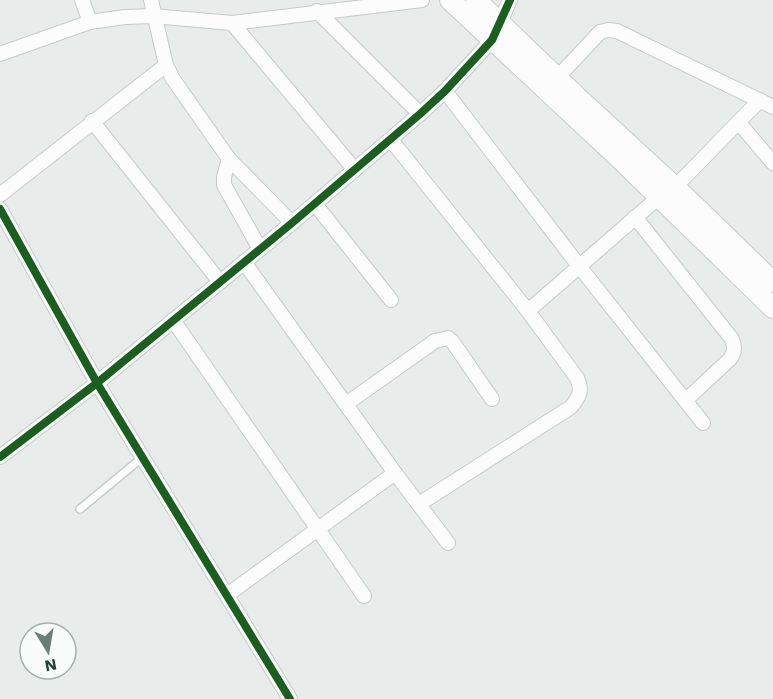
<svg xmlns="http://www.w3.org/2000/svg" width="773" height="699" font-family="'Work Sans',sans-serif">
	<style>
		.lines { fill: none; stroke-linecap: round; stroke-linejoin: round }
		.lane-casing { stroke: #c5cac8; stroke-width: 10 }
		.street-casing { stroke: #c5cac8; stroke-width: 16 }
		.secondary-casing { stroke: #c3cbc8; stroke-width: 22 }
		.lane { stroke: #fcfcfc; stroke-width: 7 }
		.street { stroke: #fcfcfc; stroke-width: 14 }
		.secondary { stroke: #fcfcfc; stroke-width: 20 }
		.cycleway-casing { stroke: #f7fbf9; stroke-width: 11 }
		.cycleway { stroke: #1b5e20; stroke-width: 8 }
	</style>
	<rect width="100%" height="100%" fill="#e8edeb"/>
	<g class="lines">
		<g class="lane-casing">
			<path id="lane" d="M80,509L143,457"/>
		</g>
		<g class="street-casing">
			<g id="street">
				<path d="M82,0L90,22"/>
				<path d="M151,0L166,65L173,79L229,159L292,223"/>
				<path d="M317,11L420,114"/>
				<path d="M232,23L355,170"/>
				<path d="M0,54L90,22L125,17L153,16L232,23L422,0"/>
				<path d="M557,78L600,32L608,30L617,31L773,107"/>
				<path d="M445,91L579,266L703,423"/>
				<path d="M92,121L220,282"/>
				<path d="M739,123L773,163"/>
				<path d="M391,140L528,311L577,378C583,391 579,397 571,407L419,504"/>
				<path d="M229,159L224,177V185L260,249"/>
				<path d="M675,187L760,100"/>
				<path d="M0,195L166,65"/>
				<path d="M315,204L391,300"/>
				<path d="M0,209L97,383L290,699"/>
				<path d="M635,217L732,339C735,347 735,352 730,359L686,400"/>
				<path d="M244,262L395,473L448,543"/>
				<path d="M528,311L659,197"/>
				<path d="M173,320L364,596"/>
				<path d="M346,404L435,341L448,338L452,341L492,399"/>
				<path d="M0,457L97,383L292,223L420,114L445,91L492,40L510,0"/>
				<path d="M227,595L395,473"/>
			</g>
		</g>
		<g class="secondary-casing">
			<g id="secondary">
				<path d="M450,0L619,158L773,308"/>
				<path d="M476,0L576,96L675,187L773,282"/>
			</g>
		</g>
		<use href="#lane" class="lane"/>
		<use href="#street" class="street"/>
		<use href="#secondary" class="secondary"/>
		<g class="cycleway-casing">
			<g id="cycleway">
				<path d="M0,209L97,383L290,699"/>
				<path d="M0,457L97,383L292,223L420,114L445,91L492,40L510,0"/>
			</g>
		</g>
		<use href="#cycleway" class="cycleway"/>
	</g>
	<g transform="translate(48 651) rotate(169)"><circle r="28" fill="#f7fbf9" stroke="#a3b1ad" stroke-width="1.5"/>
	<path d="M0-4.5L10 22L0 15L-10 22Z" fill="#697e78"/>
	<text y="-9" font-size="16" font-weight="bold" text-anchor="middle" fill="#24423a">N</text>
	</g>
</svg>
